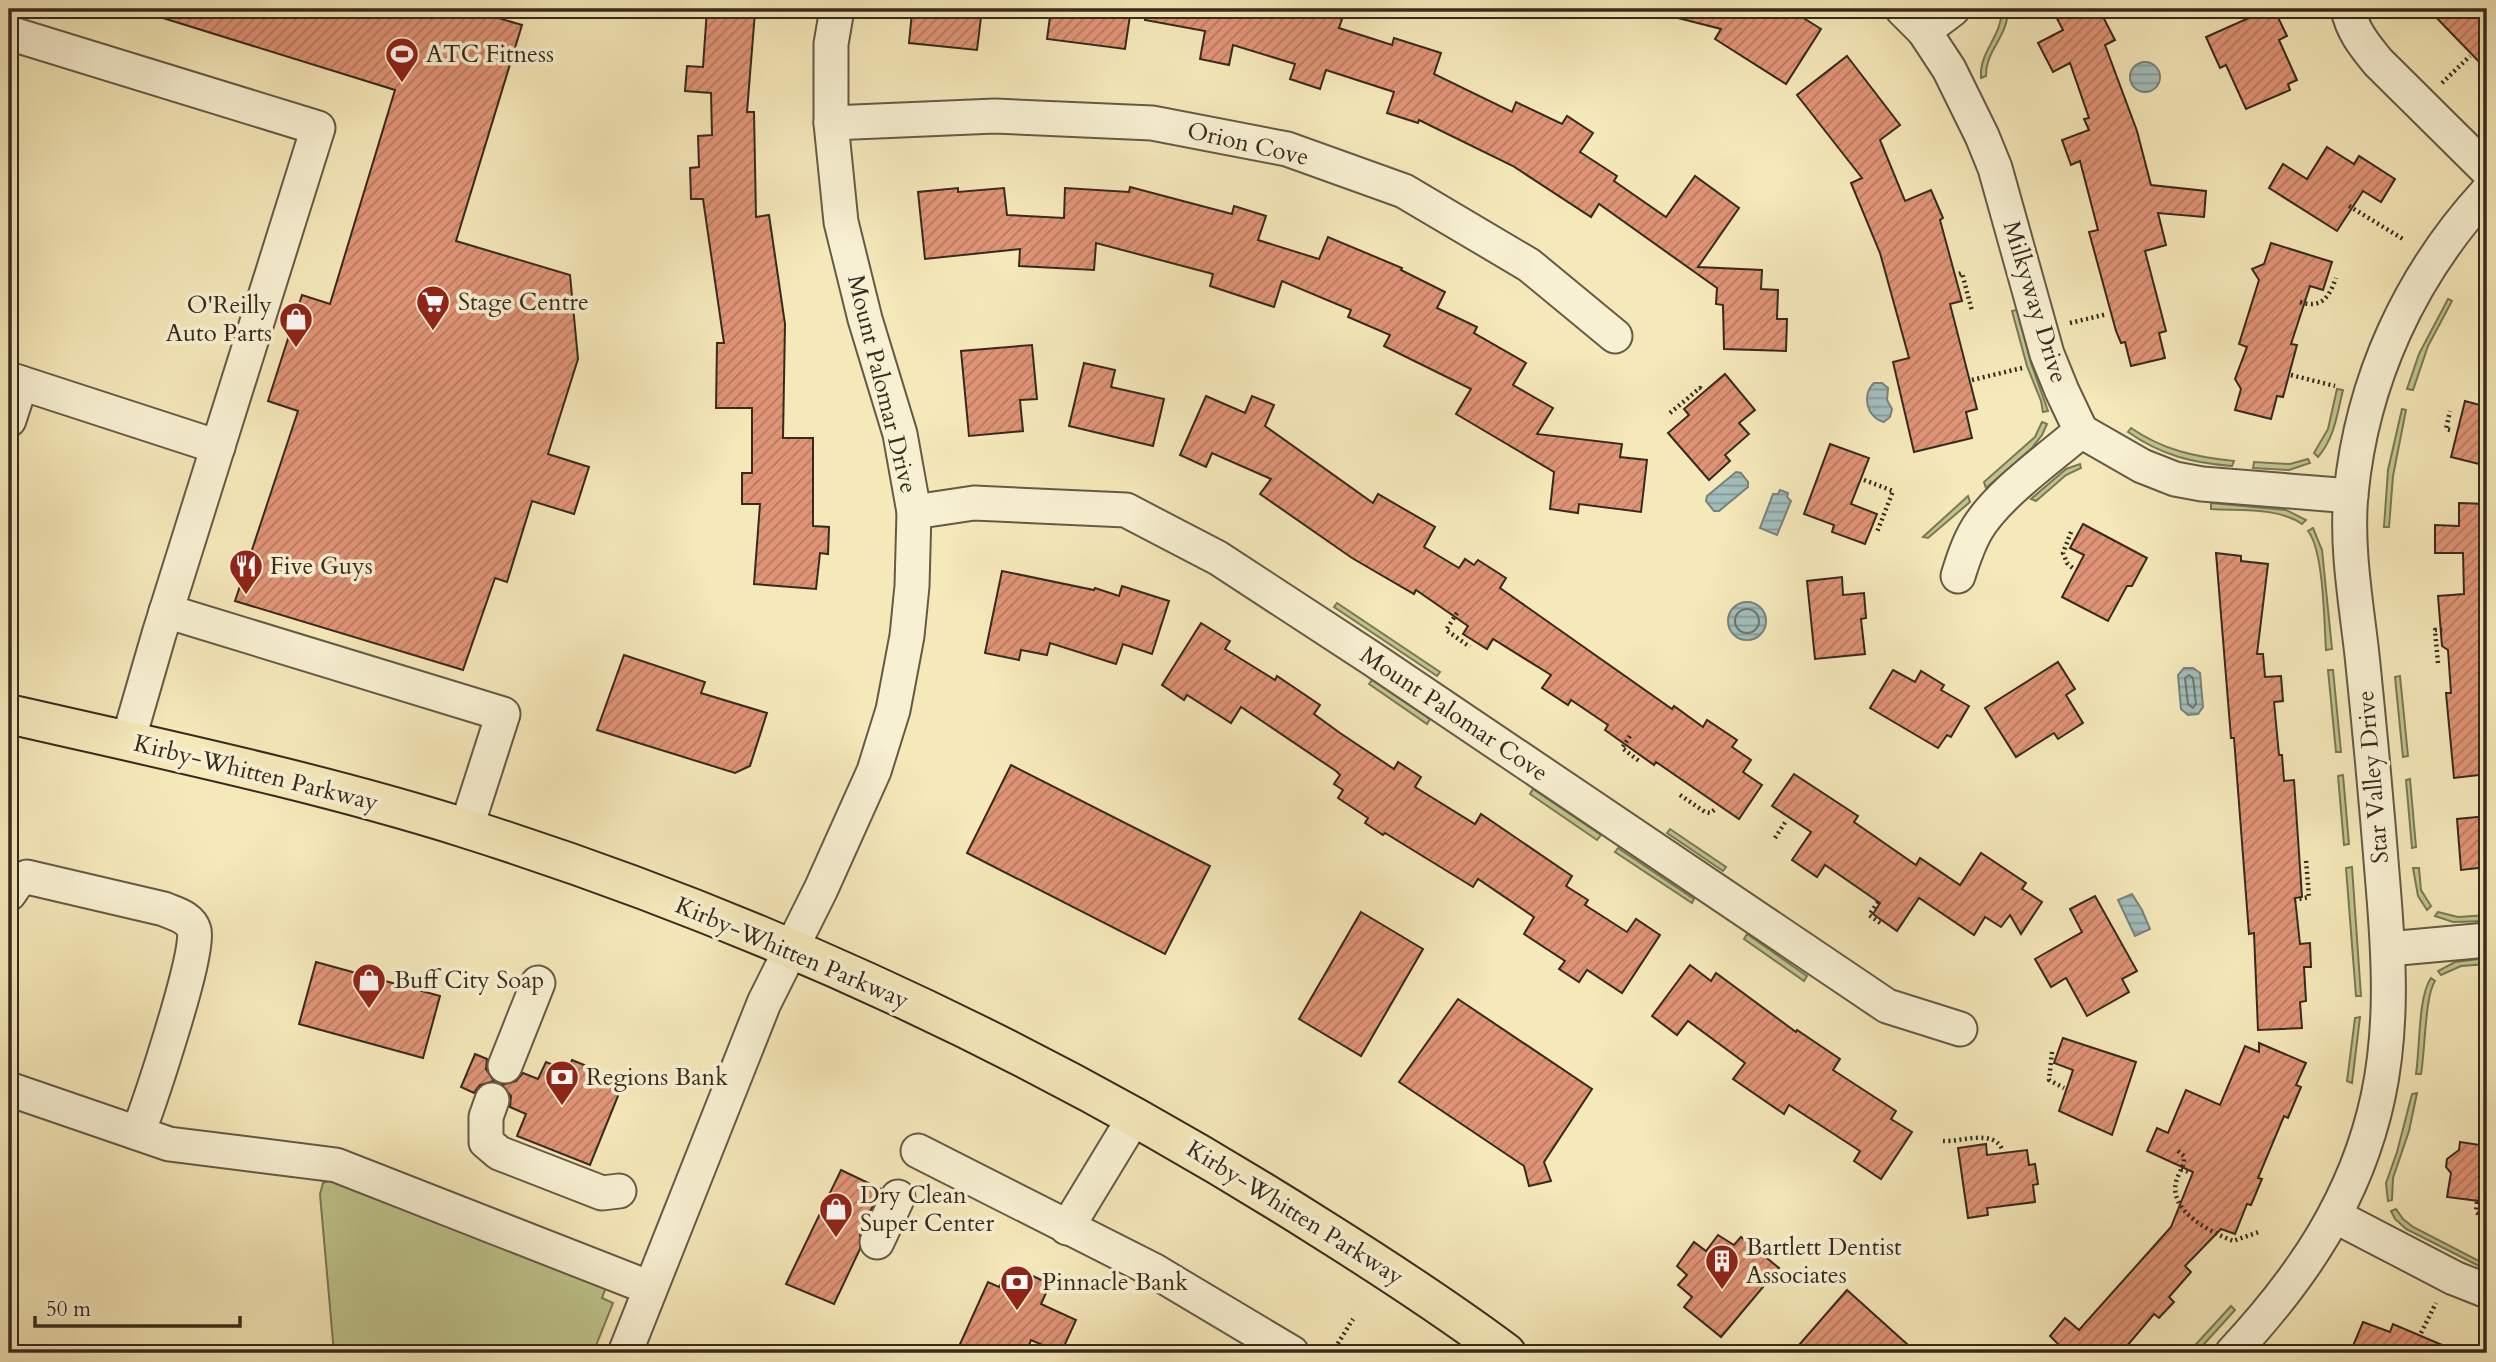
<svg xmlns="http://www.w3.org/2000/svg" width="2496" height="1362" font-family="Cardo,serif">
	<style>
		.green { fill: #bfc58d; stroke: #7a7856; stroke-width: 2 }
		.water { fill: url(#water-rules); stroke: #77827c; stroke-width: 2 }
		.lines { fill: none; stroke-linecap: round; stroke-linejoin: round }
		.shore { stroke: #6c746c; stroke-width: 2 }
		.building { fill: url(#building-hatch); stroke: #362a1e; stroke-width: 2 }
		.minor-casing { stroke: #665a45; stroke-width: 37 }
		.major-casing { stroke: #362a1e; stroke-width: 42 }
		.path { stroke: #362a1e; stroke-width: 4.5; stroke-dasharray: 2 3.5; stroke-linecap: butt }
		.minor { stroke: #f8f0d2; stroke-width: 33 }
		.major { stroke: #f5e8b9; stroke-width: 38 }
		.labels { text-anchor: middle; dominant-baseline: central; stroke-width: 7; stroke-linejoin: round; paint-order: stroke }
		.poi-label { font-size: 24px; fill: #362a1e; stroke: #f8f0d2; text-anchor: start }
		.street-label { font-size: 24px; fill: #362a1e; stroke: #f8f0d2 }
	</style>
	<defs>
		<pattern id="water-rules" width="6" height="5" patternUnits="userSpaceOnUse" patternTransform="scale(1.75)"><rect width="6" height="5" fill="#a2bdbb"/><path d="M0 2.5h6" fill="none" stroke="#859a97"/></pattern>
		<pattern id="building-hatch" width="6" height="6" patternUnits="userSpaceOnUse" patternTransform="scale(1.75)"><rect width="6" height="6" fill="#e09476"/><path d="M-1 1l2-2M0 6l6-6M5 7l2-2" fill="none" stroke="#b67960"/></pattern>
	</defs>
	<rect width="100%" height="100%" fill="#f5e8b9"/>
	<filter id="stains"><feTurbulence type="fractalNoise" baseFrequency=".00286" numOctaves="4"/><feColorMatrix values="0 0 0 0 .2 0 0 0 0 .09 0 0 0 0 .02 0 0 0 .5 -.17"/></filter>
	<radialGradient id="worn" r=".72"><stop offset=".6" stop-color="#630" stop-opacity="0"/><stop offset="1" stop-color="#630" stop-opacity=".3"/></radialGradient>
	<g class="green">
		<path d="M2002,9H2008C2008,38 1985,50 1986,76L1981,78C1979,51 2002,37 2002,9Z"/>
		<path d="M2448,299L2452,301L2428,346L2413,390L2407,389L2419,354Z"/>
		<path d="M2017,310L2031,363L2048,411L2043,412L2041,401L2027,366L2012,311Z"/>
		<path d="M2337,389L2343,390C2337,414 2335,437 2318,457L2314,453L2328,429Z"/>
		<path d="M2402,409L2406,410L2393,476L2389,527H2384L2388,470Z"/>
		<path d="M2042,422L2047,424L2042,435L2032,448L1986,488L1984,482L2035,437Z"/>
		<path d="M2131,428C2163,450 2195,457 2234,461L2232,466C2192,463 2161,455 2128,432Z"/>
		<path d="M2308,459L2310,463L2289,470L2253,468L2254,462L2290,464Z"/>
		<path d="M2080,464L2081,468L2066,475L2036,501L2031,499L2066,469Z"/>
		<path d="M1968,496L1970,502L1928,538L1923,537Z"/>
		<path d="M2211,503L2286,510L2306,520L2302,524C2278,507 2239,511 2211,509Z"/>
		<path d="M2313,528L2322,550L2332,649L2326,650C2324,622 2324,551 2308,531Z"/>
		<path d="M1337,603L1440,672L1437,676L1334,607Z"/>
		<path d="M2328,670H2333L2341,752H2336Z"/>
		<path d="M2400,676L2408,756L2403,757L2395,677Z"/>
		<path d="M1372,680L1430,719L1427,724L1369,684Z"/>
		<path d="M2343,775L2349,844L2344,845L2338,776Z"/>
		<path d="M2410,779L2416,847L2412,848L2406,780Z"/>
		<path d="M1533,789L1601,835L1597,840L1530,794Z"/>
		<path d="M1670,829L1726,867L1723,871L1667,833Z"/>
		<path d="M1618,848L1694,899L1692,903L1615,852Z"/>
		<path d="M2352,867L2361,996H2356L2346,868Z"/>
		<path d="M2413,868H2419L2421,890L2431,906L2427,910L2418,896Z"/>
		<path d="M2438,912L2458,917L2487,915V921L2453,922L2435,916Z"/>
		<path d="M1747,934L1807,976L1804,981L1744,939Z"/>
		<path d="M2487,958V964L2461,966L2441,975L2438,971L2455,962Z"/>
		<path d="M2431,978L2435,981C2425,995 2425,1052 2421,1074H2416C2420,1049 2418,996 2431,978Z"/>
		<path d="M2360,1017L2352,1083L2347,1081L2355,1018Z"/>
		<path d="M2417,1093L2409,1131L2393,1178L2392,1200L2388,1201L2386,1183L2397,1152L2412,1094Z"/>
		<path d="M331,1180L606,1287L602,1298L613,1303L593,1353H334L320,1194L323,1183Z"/>
		<path d="M2396,1209L2403,1219L2413,1227L2487,1265V1270L2406,1229L2395,1219L2391,1211Z"/>
		<path d="M2231,1306L2235,1310L2196,1353H2188Z"/>
	</g>
	<g class="water">
		<circle cx="2145" cy="77" r="15"/>
		<path d="M1874,383H1882L1888,388L1887,400L1892,409L1890,417L1884,422C1867,418 1861,395 1874,383Z"/>
		<path d="M1736,472L1741,473L1748,482V487L1719,511H1714L1706,501L1707,496Z"/>
		<path d="M1780,490L1788,493L1787,497L1791,501L1777,535L1760,528L1773,494H1778Z"/>
		<circle cx="1747" cy="621" r="19"/>
		<path d="M2184,668H2193L2200,673L2203,707L2198,714L2188,715L2181,709L2178,675Z"/>
		<path d="M2132,894L2142,910L2150,929L2135,936L2118,900Z"/>
	</g>
	<g class="lines">
		<g class="shore">
			<circle cx="1747" cy="621" r="12"/>
			<path d="M2189,675L2193,678L2196,704L2193,708L2188,704L2185,678Z"/>
		</g>
	</g>
	<g class="building">
		<path d="M151,9H468L522,25L456,241L570,275L578,359L548,454L589,467L574,514L532,501L507,582L495,578L463,670L235,601L298,411L268,401L302,295L330,304L395,90L150,14Z"/>
		<path d="M707,9L755,12L747,112H754L756,217L769,215L785,324L783,438H813V526L829,527L828,554L820,553L816,589L754,584L760,504H742V473H752V408H716L717,343H724L703,199H691L690,168L699,167L698,136L712,135L711,93L685,91L687,66L703,67Z"/>
		<path d="M924,9H982L977,50L909,43L912,12L923,13Z"/>
		<path d="M1051,9H1131L1125,49L1047,39Z"/>
		<path d="M1147,9H1293L1320,17L1322,12L1342,19L1339,28L1392,45L1394,38L1441,53L1434,74L1512,112L1516,102L1562,124L1567,116L1593,133L1580,152L1617,176L1614,181L1666,217L1695,176L1739,208L1698,267L1762,270L1761,289L1778,290L1777,319H1787L1786,351L1724,349L1723,305L1716,304L1717,288L1599,204L1591,217L1513,166L1419,120L1418,123L1387,113L1394,92L1326,70L1320,89L1290,79L1295,64L1233,45L1229,65L1200,59L1205,31L1145,20Z"/>
		<path d="M1671,9H1789L1821,29L1786,84L1715,39L1721,29L1670,16Z"/>
		<path d="M2052,9H2099L2115,40L2105,45L2137,131L2151,185L2206,191L2204,217L2158,213L2166,245L2145,251L2166,331L2159,333L2165,358L2131,366L2125,342L2121,343L2116,331L2089,232L2098,230L2080,161L2071,165L2062,140L2089,130L2084,119L2089,118L2070,63L2053,72L2038,43L2063,30Z"/>
		<path d="M2269,9H2274L2287,36L2279,40L2297,80L2288,84L2290,90L2246,109L2226,65L2220,68L2206,37Z"/>
		<path d="M2428,9H2487V70Z"/>
		<path d="M1847,56L1900,125L1880,140L1905,201L1931,190L1943,218L1940,220L1962,301L1950,304L1977,409L1966,412L1972,438L1914,452L1893,362L1909,358L1880,253L1851,183L1862,178L1797,95Z"/>
		<path d="M2327,147L2354,164L2359,156L2395,179L2381,202L2363,191L2337,231L2269,188L2283,164L2307,179Z"/>
		<path d="M1130,187L1232,214L1234,206L1266,216L1258,240L1319,259L1328,237L1402,268L1401,270L1445,292L1437,308L1477,327L1474,333L1526,363L1513,385L1553,408L1537,434L1622,444L1620,457L1647,460L1641,512L1579,504L1578,513L1550,509L1554,472L1456,414L1471,389L1384,346L1390,335L1348,317L1351,310L1282,281L1274,307L1210,286L1213,274L1096,243L1094,270L1019,266L1020,249L925,259L918,192L958,188V192L1004,188L1007,215L1064,218L1065,188L1129,192Z"/>
		<path d="M2271,243L2332,262L2323,290L2310,286L2291,344L2297,345L2283,397L2277,396L2271,419L2235,410L2241,389L2235,379L2247,347L2239,344L2259,280L2252,269L2264,264Z"/>
		<path d="M1032,345L1037,399L1020,400L1023,431L969,436L961,351Z"/>
		<path d="M1084,363L1115,370L1111,387L1164,399L1153,446L1069,426Z"/>
		<path d="M1725,374L1755,410L1739,423L1749,434L1725,455L1730,461L1709,480L1668,433L1689,415L1684,409Z"/>
		<path d="M1206,396L1245,413L1252,396L1274,405L1265,426L1373,503L1378,494L1435,527L1424,547L1459,568L1465,559L1474,565L1478,560L1506,578L1500,588L1672,709L1674,706L1703,727L1707,720L1737,740L1732,747L1751,760L1743,772L1762,785L1739,819L1656,762L1654,765L1605,730L1608,725L1571,700L1568,705L1542,688L1551,675L1493,639L1487,649L1463,634L1468,626L1416,590L1414,594L1352,558L1260,494L1271,479L1212,453L1206,467L1180,455Z"/>
		<path d="M2465,401L2487,407V466L2451,457Z"/>
		<path d="M1830,444L1869,458L1851,504L1877,514L1865,544L1832,532L1834,525L1804,514Z"/>
		<path d="M2459,503L2487,504V774L2454,778L2446,693H2451L2448,650L2442,646L2438,596L2464,594L2463,553H2435V525L2459,526Z"/>
		<path d="M2083,524L2147,558L2132,586H2127L2108,621L2062,597L2084,555L2070,548Z"/>
		<path d="M2216,553L2241,556V561L2268,564L2257,654H2263L2265,677L2281,676L2283,701L2274,702L2279,755H2282L2284,781L2294,780L2302,897L2295,898L2300,944L2310,943L2311,967H2304L2306,1001L2300,1002L2302,1028L2258,1030L2254,933L2249,934L2234,738H2231Z"/>
		<path d="M1002,571L1094,590L1095,588L1119,596L1122,586L1169,601L1152,654L1123,644L1116,664L1050,643L1047,655L1021,650L1019,660L985,653Z"/>
		<path d="M1842,577L1843,595L1864,593L1866,618L1861,619L1865,654L1815,659L1807,581Z"/>
		<path d="M1201,623L1230,641L1225,649L1275,680L1277,676L1320,705L1314,714L1340,733L1394,769L1398,762L1421,777L1415,787L1475,824L1481,814L1572,876L1566,886L1588,900L1585,905L1627,932L1636,919L1660,935L1622,993L1587,970L1579,982L1559,969L1565,961L1524,934L1534,917L1478,879L1473,887L1385,833L1383,835L1365,823L1368,818L1338,798L1343,790L1334,784L1340,775L1336,771L1241,707L1231,723L1187,695L1184,700L1162,685Z"/>
		<path d="M624,655L705,682L701,693L767,713L750,766L735,773L597,730Z"/>
		<path d="M2058,662L2075,689L2066,695L2083,723L2058,739L2054,733L2016,757L1985,708Z"/>
		<path d="M1893,670L1915,682L1921,671L1944,685L1941,690L1969,706L1951,737L1947,735L1938,748L1870,708Z"/>
		<path d="M1011,765L1210,866L1165,954L967,853Z"/>
		<path d="M1794,774L1858,816L1854,822L1916,865L1920,858L1960,885L1981,853L2026,883L2022,889L2042,902L2021,934L2010,915L2001,927L1985,917L1974,935L1919,898L1897,931L1873,914L1880,903L1825,865L1817,877L1792,860L1811,832L1772,806Z"/>
		<path d="M2487,816V867L2461,870L2457,819Z"/>
		<path d="M2095,896L2137,971L2122,979L2129,992L2087,1016L2066,978L2051,987L2035,959L2082,932L2070,909Z"/>
		<path d="M1361,912L1423,949L1361,1056L1299,1019Z"/>
		<path d="M316,962L440,996L423,1058L299,1024Z"/>
		<path d="M1690,965L1711,981L1716,973L1796,1032L1797,1030L1840,1059L1833,1070L1896,1111L1891,1119L1912,1132L1881,1179L1854,1161L1860,1151L1789,1105L1784,1114L1733,1079L1745,1063L1688,1021L1677,1035L1652,1016Z"/>
		<path d="M1458,999L1592,1089L1544,1162L1551,1181L1529,1186L1524,1166L1399,1082Z"/>
		<path d="M2063,1038L2136,1062L2112,1135L2059,1111L2073,1070L2054,1063Z"/>
		<path d="M2259,1043L2306,1063L2296,1085L2301,1087L2288,1118L2284,1116L2258,1178L2262,1179L2251,1205L2247,1204L2235,1234L2221,1229L2185,1266L2191,1272L2169,1297L2174,1302L2159,1318L2154,1314L2121,1353H2050L2058,1344L2050,1336L2065,1318L2079,1330L2171,1227L2193,1172L2147,1151L2157,1128L2168,1133L2186,1090L2220,1105L2245,1046L2259,1052Z"/>
		<path d="M475,1054L487,1059L486,1069L494,1081L480,1085L474,1093L461,1087Z"/>
		<path d="M572,1060L594,1069L590,1079L620,1091L590,1165L517,1136L526,1114L510,1107L511,1096L502,1085L516,1081L523,1073L538,1079L546,1062L568,1071Z"/>
		<path d="M2460,1142L2487,1146V1202L2447,1197L2451,1173L2446,1167L2447,1159L2459,1150Z"/>
		<path d="M1986,1144L1987,1155L2027,1150L2029,1165L2035,1164L2038,1184L2033,1185L2035,1202L1987,1208L1988,1215L1968,1218L1958,1148Z"/>
		<path d="M841,1170L881,1189L860,1234V1249L834,1304L786,1284Z"/>
		<path d="M1718,1235L1734,1245L1741,1237L1779,1268L1721,1337L1684,1307L1692,1297L1678,1285L1687,1275L1677,1266L1694,1242L1706,1251Z"/>
		<path d="M1022,1271L1050,1284L1041,1304L1076,1320L1061,1353L1031,1340L1028,1348L1020,1345L1016,1353H956L988,1282L999,1287L1003,1279L1016,1285Z"/>
		<path d="M1847,1290L1917,1353H1792Z"/>
		<path d="M2363,1322L2390,1332L2393,1324L2461,1353H2350Z"/>
	</g>
	<g class="lines">
		<g class="minor-casing">
			<g id="minor">
				<path d="M1902,9L1924,31L1949,69L1982,136L1995,168L2047,354L2062,391L2081,431L2142,466L2175,479L2202,484L2351,496"/>
				<path d="M2348,9C2352,30 2364,45 2378,62L2487,170"/>
				<path d="M1924,31L1953,9"/>
				<path d="M9,33L318,128L159,634L128,741"/>
				<path d="M831,123L995,116L1152,123L1287,149L1404,191L1529,265L1615,336"/>
				<path d="M9,379L218,447"/>
				<path d="M9,420L21,383"/>
				<path d="M914,512L974,503L1126,510L1218,558L1371,658L1887,1006L1960,1029"/>
				<path d="M1958,576C1963,560 1968,544 1977,529C1998,494 2050,458 2081,431"/>
				<path d="M166,611L503,714L466,829"/>
				<path d="M9,894L18,881L27,877L164,909C175,914 190,917 194,930C201,951 149,1104 138,1133"/>
				<path d="M2388,949L2487,940"/>
				<path d="M505,1066L538,983"/>
				<path d="M9,1089L169,1144L336,1165L650,1288"/>
				<path d="M492,1100L486,1117V1142L499,1153L602,1193L619,1191"/>
				<path d="M918,1151L1153,1270L1292,1353"/>
				<path d="M2335,1216L2454,1278L2487,1291"/>
				<path d="M1067,1228L1135,1116"/>
				<path d="M877,1242L898,1197"/>
				<path d="M625,1353L764,1003L821,889L874,771L893,710L907,636L912,586L914,512L900,434L865,319L841,222L831,123V44L837,9"/>
				<path d="M2232,1353C2302,1278 2356,1199 2378,1097C2393,1027 2389,956 2383,885C2377,808 2370,732 2362,655C2356,602 2346,547 2351,494C2362,380 2410,276 2487,192"/>
			</g>
		</g>
		<g class="major-casing">
			<path id="major" d="M9,714C161,749 315,781 465,828C766,923 1055,1059 1322,1229C1384,1268 1447,1309 1506,1353"/>
		</g>
		<g class="path">
			<path d="M2442,83L2470,56"/>
			<path d="M2349,206L2403,239"/>
			<path d="M1959,274L1962,273L1972,311"/>
			<path d="M2300,302C2322,309 2329,297 2336,278"/>
			<path d="M2070,323L2107,314"/>
			<path d="M2291,375L2335,386"/>
			<path d="M1972,380L2022,368"/>
			<path d="M1670,413L1700,388L1703,391"/>
			<path d="M2450,430L2446,429L2450,411"/>
			<path d="M1864,480L1893,491L1877,532"/>
			<path d="M2071,532L2063,553L2067,563L2075,570"/>
			<path d="M1457,613L1446,630L1470,647"/>
			<path d="M2438,663L2435,630L2445,629"/>
			<path d="M1630,736L1622,748L1639,761"/>
			<path d="M1680,795L1705,812L1710,813L1717,808"/>
			<path d="M1775,838L1786,821"/>
			<path d="M2294,900L2309,897L2306,860"/>
			<path d="M1878,902L1869,915L1883,925"/>
			<path d="M2052,1052L2049,1080L2064,1088"/>
			<path d="M1943,1141C1961,1142 1993,1129 2002,1149"/>
			<path d="M2178,1151L2184,1156C2185,1166 2178,1173 2176,1182C2169,1212 2211,1232 2233,1241L2259,1232"/>
			<path d="M2181,1169L2191,1173"/>
			<path d="M2477,1202L2476,1212L2487,1221"/>
			<path d="M2421,1333L2436,1303"/>
			<path d="M1332,1353L1353,1319"/>
		</g>
		<use href="#minor" class="minor"/>
		<use href="#major" class="major"/>
	</g>
	<defs>
		<g id="stadium-pin" transform="scale(1.75)"><path d="M0 17L-7.5 6A9.5 9.5 0 1 1 7.5 6Z" fill="#8f2418" stroke="#f8f0d2"/><path d="M0-5a6.5 5 0 1 0 0 10a6.5 5 0 1 0 0-10ZM-3.5-1.8h7v3.6h-7Z" fill="#fff"/></g>
		<g id="supermarket-pin" transform="scale(1.75)"><path d="M0 17L-7.5 6A9.5 9.5 0 1 1 7.5 6Z" fill="#8f2418" stroke="#f8f0d2"/><path d="M-6-5.5h2.5l.6 2H6L4.5 2H-2.5L-4.4-4H-6ZM-1.5 3.2a1.3 1.3 0 1 0 .1 0ZM3 3.2a1.3 1.3 0 1 0 .1 0Z" fill="#fff"/></g>
		<g id="shop-pin" transform="scale(1.75)"><path d="M0 17L-7.5 6A9.5 9.5 0 1 1 7.5 6Z" fill="#8f2418" stroke="#f8f0d2"/><path d="M-5-2.5h2.3a2.7 3.5 0 0 1 5.4 0H5L5.5 6h-11ZM-1.5-2.5h3a1.5 2.3 0 0 0-3 0Z" fill="#fff"/></g>
		<g id="restaurant-pin" transform="scale(1.75)"><path d="M0 17L-7.5 6A9.5 9.5 0 1 1 7.5 6Z" fill="#8f2418" stroke="#f8f0d2"/><path d="M-5-6h1v4h1v-4h1v4h1v-4h1v5L-1.5 .5V6h-2V.5L-5-1ZM5-6V6H3V1.5H1.5Q1.5-4 5-6Z" fill="#fff"/></g>
		<g id="bank-pin" transform="scale(1.75)"><path d="M0 17L-7.5 6A9.5 9.5 0 1 1 7.5 6Z" fill="#8f2418" stroke="#f8f0d2"/><path d="M-6-4H6V4H-6ZM0-2.3a2.3 2.3 0 1 0 0 4.6a2.3 2.3 0 1 0 0-4.6Z" fill="#fff"/></g>
		<g id="building-pin" transform="scale(1.75)"><path d="M0 17L-7.5 6A9.5 9.5 0 1 1 7.5 6Z" fill="#8f2418" stroke="#f8f0d2"/><path d="M-4-6H4V6H1V3H-1V6H-4ZM-2.5-4.3h1.7v1.8h-1.7ZM.8-4.3h1.7v1.8H.8ZM-2.5-1h1.7V.8h-1.7ZM.8-1h1.7V.8H.8Z" fill="#fff"/></g>
	</defs>
	<g fill-rule="evenodd">
		<use href="#stadium-pin" x="402" y="54"/>
		<use href="#supermarket-pin" x="433" y="302"/>
		<use href="#shop-pin" x="296" y="319"/>
		<use href="#restaurant-pin" x="246" y="566"/>
		<use href="#shop-pin" x="369" y="980"/>
		<use href="#bank-pin" x="562" y="1077"/>
		<use href="#shop-pin" x="836" y="1209"/>
		<use href="#building-pin" x="1722" y="1261"/>
		<use href="#bank-pin" x="1017" y="1282"/>
	</g>
	<g class="labels">
		<g class="poi-label">
			<text x="426" y="54">ATC Fitness</text>
			<text x="458" y="302">Stage Centre</text>
			<text x="272" y="305" text-anchor="end">O'Reilly<tspan x="272" dy="28">Auto Parts</tspan></text>
			<text x="270" y="566">Five Guys</text>
			<text x="394" y="980">Buff City Soap</text>
			<text x="586" y="1077">Regions Bank</text>
			<text x="860" y="1195">Dry Clean<tspan x="860" dy="28">Super Center</tspan></text>
			<text x="1746" y="1247">Bartlett Dentist<tspan x="1746" dy="28">Associates</tspan></text>
			<text x="1042" y="1282">Pinnacle Bank</text>
		</g>
		<g class="street-label">
			<text transform="translate(1248 144) rotate(13)">Orion Cove</text>
			<text transform="translate(2035 302) rotate(73)">Milkyway Drive</text>
			<text transform="translate(882 384) rotate(76)">Mount Palomar Drive</text>
			<text transform="translate(1454 714) rotate(34)">Mount Palomar Cove</text>
			<text transform="translate(256 773) rotate(14)">Kirby-Whitten Parkway</text>
			<text transform="translate(2373 777) rotate(-95)">Star Valley Drive</text>
			<text transform="translate(792 953) rotate(23)">Kirby-Whitten Parkway</text>
			<text transform="translate(1295 1213) rotate(32)">Kirby-Whitten Parkway</text>
		</g>
	</g>
	<rect width="2496" height="1362" fill="none" stroke="#f5e8b9" stroke-width="35"/>
	<rect x="10" y="10" width="2475" height="1341" fill="none" stroke="#362a1e" stroke-width="3.5"/>
	<rect x="18" y="18" width="2461" height="1327" fill="none" stroke="#362a1e" stroke-width="2"/>
	<path d="M35 1316v10h205v-10" fill="none" stroke="#362a1e" stroke-width="3.5"/>
	<text x="46" y="1316" font-size="21" fill="#362a1e" stroke="#f8f0d2" stroke-width="5" paint-order="stroke">50 m</text>
	<rect width="100%" height="100%" filter="url(#stains)"/>
	<rect width="100%" height="100%" fill="url(#worn)"/>
</svg>
